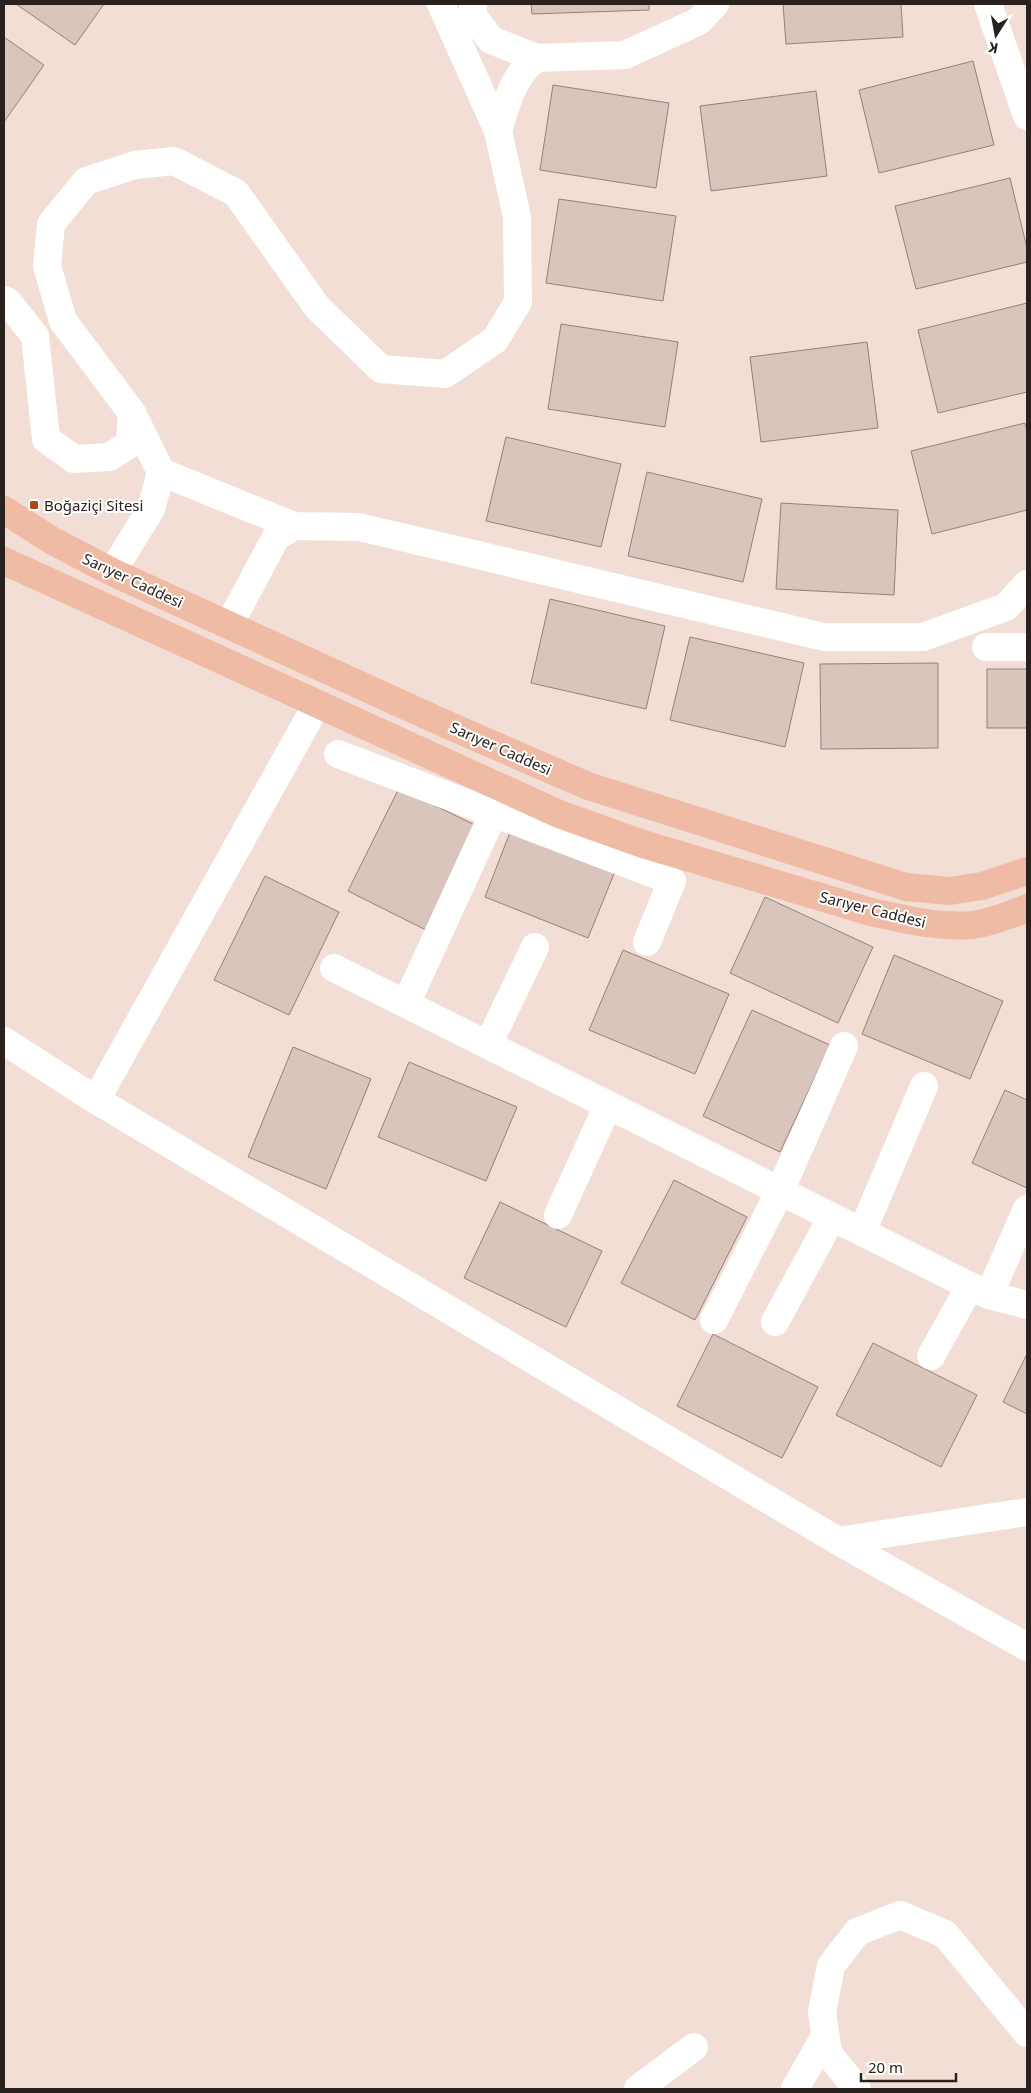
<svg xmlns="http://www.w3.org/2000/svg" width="1031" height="2093" font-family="'Noto Sans',sans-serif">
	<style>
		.building { fill: #d9c5bc; stroke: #948179 }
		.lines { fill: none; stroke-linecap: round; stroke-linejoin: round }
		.minor { stroke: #fff; stroke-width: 28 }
		.major { stroke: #efbba5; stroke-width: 28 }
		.poi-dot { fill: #ae4a16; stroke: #fff; stroke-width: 2 }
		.labels { text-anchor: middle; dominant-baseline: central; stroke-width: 4; stroke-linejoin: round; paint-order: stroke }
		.poi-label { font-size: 15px; fill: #28211d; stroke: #fff; text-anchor: start }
		.street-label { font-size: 15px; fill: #28211d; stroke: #fff }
	</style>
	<rect width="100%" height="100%" fill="#f3ded6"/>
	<g class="building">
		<path d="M16,4H104L75,45Z"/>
		<path d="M531,4H649V10L532,14Z"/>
		<path d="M783,4H901L903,37L786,44Z"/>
		<path d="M4,37L44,65L4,122Z"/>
		<path d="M973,61L994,145L879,173L859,90Z"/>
		<path d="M553,85L669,103L656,188L540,170Z"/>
		<path d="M816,91L827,176L711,191L700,106Z"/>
		<path d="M1010,178L1027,248V262L916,289L895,206Z"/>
		<path d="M559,199L676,216L663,301L546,283Z"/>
		<path d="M1027,303V392L938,413L918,330Z"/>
		<path d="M561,324L678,342L665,427L548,409Z"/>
		<path d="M867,342L878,428L761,442L750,357Z"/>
		<path d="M1025,423L1027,431V510L932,534L911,451Z"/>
		<path d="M506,437L621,464L601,547L486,521Z"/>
		<path d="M647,472L762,499L743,582L628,556Z"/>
		<path d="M781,503L898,510L894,595L776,589Z"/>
		<path d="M550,599L665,626L646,709L531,683Z"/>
		<path d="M690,637L804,663L785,747L670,720Z"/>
		<path d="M938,663V748L821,749L820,664Z"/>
		<rect x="987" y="669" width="40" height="59"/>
		<path d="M399,788L477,826L426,930L348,891Z"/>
		<path d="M512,827L616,869L588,938L485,897Z"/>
		<path d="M265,876L339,912L289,1015L214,980Z"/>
		<path d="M765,897L873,947L838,1023L730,973Z"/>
		<path d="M623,950L729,994L695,1074L589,1030Z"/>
		<path d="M894,955L1003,1001L970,1079L862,1034Z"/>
		<path d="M752,1010L830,1045L780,1152L703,1116Z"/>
		<path d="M293,1047L371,1079L326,1189L248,1157Z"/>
		<path d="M409,1062L517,1107L486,1181L378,1137Z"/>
		<path d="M1005,1090L1027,1100V1188L972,1163Z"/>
		<path d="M674,1180L747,1217L695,1320L621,1283Z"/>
		<path d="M500,1202L602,1251L566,1327L464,1278Z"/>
		<path d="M713,1334L818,1387L782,1458L677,1406Z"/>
		<path d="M873,1343L977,1395L941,1467L836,1415Z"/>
		<path d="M1027,1354V1414L1003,1402Z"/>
	</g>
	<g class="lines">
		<g class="minor">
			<path d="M473,4V16L491,40L537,58L625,55L699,21L715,4"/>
			<path d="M988,4L1027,116"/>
			<path d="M498,131C506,105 513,74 537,58"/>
			<path d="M4,300L8,302L35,336L46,439L74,459L109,457L130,444L132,413L63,321L47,266L51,224L86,181L135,165L174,161L236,193L317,307L381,369L445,374L495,340L518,302L517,217L498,131L441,4"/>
			<path d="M132,413L161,472L294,526L359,527L824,637H923L1006,607L1027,584"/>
			<path d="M112,572L151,509L161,472"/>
			<path d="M229,625L276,537L294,526"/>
			<path d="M986,647H1027"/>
			<path d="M338,754L672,881L647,942"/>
			<path d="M334,968L970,1286L989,1295L1027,1305"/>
			<path d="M406,1004L494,812"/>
			<path d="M4,1041L96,1100L838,1541L1027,1647"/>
			<path d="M488,1045L535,947"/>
			<path d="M96,1100L317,704"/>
			<path d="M558,1215L608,1105"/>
			<path d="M862,1232L924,1086"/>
			<path d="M989,1295L1027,1209"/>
			<path d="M714,1320L780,1191L844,1046"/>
			<path d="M775,1322L832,1217"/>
			<path d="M931,1356L970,1286"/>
			<path d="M838,1541L1027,1512"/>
			<path d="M638,2089L694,2047"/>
			<path d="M795,2089L825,2036"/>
			<path d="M857,2089L828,2053L822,2012L831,1966L857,1932L900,1915L945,1934L1027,2033"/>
		</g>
		<g class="major">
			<path d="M4,510L51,540L112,572L441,722L588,786L906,887L949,891L982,886L1027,871"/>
			<path d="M4,561L559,814L643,844L871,912C904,919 938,928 972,925C990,923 1010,915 1027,908"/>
		</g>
	</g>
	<rect class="poi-dot" x="29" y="500" width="10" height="10" rx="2.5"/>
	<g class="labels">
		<g class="poi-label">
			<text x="44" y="505">Boğaziçi Sitesi</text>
		</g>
		<g class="street-label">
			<text transform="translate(133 580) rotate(25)">Sarıyer Caddesi</text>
			<text transform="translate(501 748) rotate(24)">Sarıyer Caddesi</text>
			<text transform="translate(873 909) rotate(14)">Sarıyer Caddesi</text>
		</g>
	</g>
	<rect width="1031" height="2093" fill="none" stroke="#28211d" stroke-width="10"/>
	<g transform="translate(996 35) rotate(191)" stroke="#ffffff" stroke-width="4" paint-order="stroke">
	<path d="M0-4L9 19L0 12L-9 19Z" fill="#28211d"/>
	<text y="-8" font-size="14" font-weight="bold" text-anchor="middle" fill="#28211d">K</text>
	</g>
	<path d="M861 2073v8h95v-8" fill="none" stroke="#28211d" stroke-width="2.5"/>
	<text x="868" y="2073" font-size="15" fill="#28211d" stroke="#ffffff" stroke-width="4" paint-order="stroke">20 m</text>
</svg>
